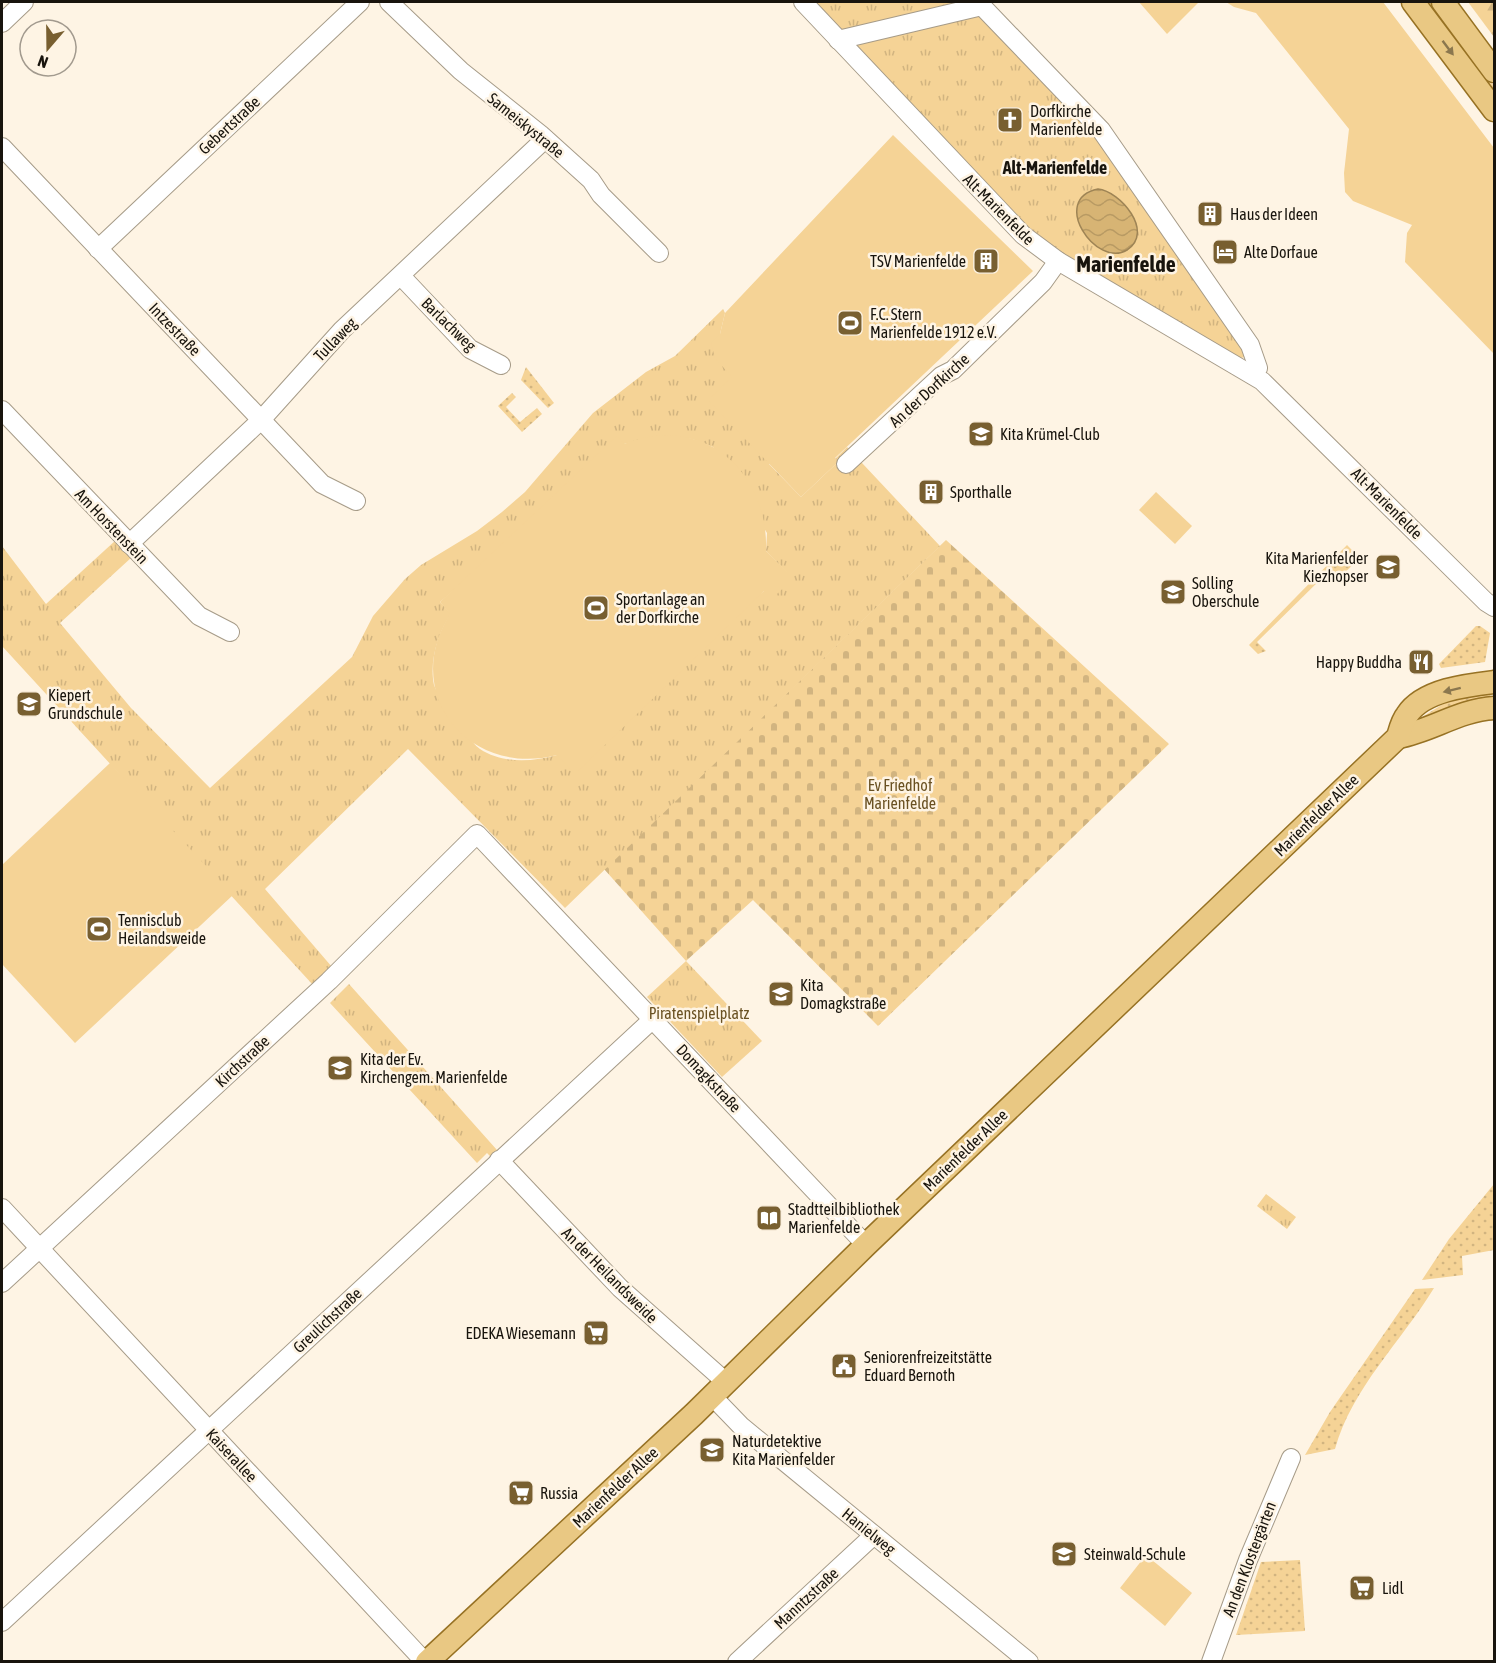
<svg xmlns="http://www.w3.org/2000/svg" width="1496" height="1663" font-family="'Asap Condensed',sans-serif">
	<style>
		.grass { fill: url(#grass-dots) }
		.forest { fill: url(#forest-firs) }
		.cemetery { fill: url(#cemetery-stones) }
		.park { fill: url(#park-tufts); fill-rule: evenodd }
		.garden { fill: #f5d396 }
		.water { fill: url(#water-waves); stroke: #9e8455; stroke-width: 1.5 }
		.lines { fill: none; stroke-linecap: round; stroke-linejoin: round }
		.minor-casing { stroke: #a69b88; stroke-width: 20 }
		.major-casing { stroke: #977224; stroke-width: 25 }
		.minor { stroke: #fff; stroke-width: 18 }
		.major { stroke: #e9c883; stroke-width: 22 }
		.oneway { fill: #8b774e }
		.labels { text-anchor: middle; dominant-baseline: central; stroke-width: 5; stroke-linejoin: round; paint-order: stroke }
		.poi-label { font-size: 16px; fill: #18140d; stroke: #fef4e4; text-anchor: start }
		.street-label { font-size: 16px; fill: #18140d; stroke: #fef4e4 }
		.park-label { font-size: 16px; fill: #6a5122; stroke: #fef4e4 }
		.neighbourhood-label { font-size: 18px; font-weight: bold; fill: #18140d; stroke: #fef4e4 }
		.district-label { font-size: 22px; font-weight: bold; fill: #18140d; stroke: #fef4e4 }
	</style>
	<defs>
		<pattern id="grass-dots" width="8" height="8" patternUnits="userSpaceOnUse" patternTransform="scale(1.5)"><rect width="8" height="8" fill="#f5d396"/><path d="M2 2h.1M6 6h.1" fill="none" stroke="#d1b480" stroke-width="1.8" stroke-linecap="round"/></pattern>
		<pattern id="forest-firs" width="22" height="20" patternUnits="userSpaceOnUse" patternTransform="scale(1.5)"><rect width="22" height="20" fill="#f5d396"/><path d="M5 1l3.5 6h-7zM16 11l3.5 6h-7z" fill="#d1b480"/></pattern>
		<pattern id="cemetery-stones" width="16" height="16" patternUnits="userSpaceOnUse" patternTransform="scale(1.5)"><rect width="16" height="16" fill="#f5d396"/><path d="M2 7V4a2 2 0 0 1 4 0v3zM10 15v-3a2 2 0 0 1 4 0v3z" fill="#d1b480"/></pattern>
		<pattern id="park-tufts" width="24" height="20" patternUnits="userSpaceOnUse" patternTransform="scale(1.5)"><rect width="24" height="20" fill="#f5d396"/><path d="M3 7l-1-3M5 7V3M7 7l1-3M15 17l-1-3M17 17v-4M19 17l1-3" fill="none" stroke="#d1b480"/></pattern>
		<pattern id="water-waves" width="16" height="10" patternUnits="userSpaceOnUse" patternTransform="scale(1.5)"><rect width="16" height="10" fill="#d7b474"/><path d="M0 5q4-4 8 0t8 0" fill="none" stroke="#b89a63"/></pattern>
	</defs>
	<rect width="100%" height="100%" fill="#fef4e4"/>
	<g class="grass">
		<path d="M1423,2H1430L1494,86V96Z"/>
		<path d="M526,367L554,403L548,408L521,380Z"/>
		<path d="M512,393L516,397L506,407L520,422L537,408L542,414L522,432L498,406Z"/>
		<path d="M1347,545L1360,558L1336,581L1327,573L1257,642L1266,651L1258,654L1249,645Z"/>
		<path d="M1476,626H1480L1490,633L1485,662L1441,668L1439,664Z"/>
		<path d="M1490,691L1491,701L1414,722L1448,701Z"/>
		<path d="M1494,1184V1250L1462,1256L1463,1275L1422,1280L1449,1239Z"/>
		<path d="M1434,1288C1401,1342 1352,1388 1335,1449L1305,1455L1330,1412L1415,1289Z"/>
		<path d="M1300,1560L1305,1631L1236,1635L1261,1562Z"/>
	</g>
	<path class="forest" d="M1468,2H1494V37Z"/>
	<path class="cemetery" d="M946,540L1169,744L878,1026L753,900L686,961L604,869Z"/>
	<g class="park">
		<path d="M814,2H967L1097,136L1244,349L1246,357L1240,358L1074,262L1033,233Z"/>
		<path d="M723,309L725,313L720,334L793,441L769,464L801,497L838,462L835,459L847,447L940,546L565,908L408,749L265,889L332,967L313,985L2,646V546L46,604L116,540L132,557L60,623L131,708L210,788L352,657L373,616L405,579L421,565L477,531L502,512L525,492L593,413L646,372L675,356ZM658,436L692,439L713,447L767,533L766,551L792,578L764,591L557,755C532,762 503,764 480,749C470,742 462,725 455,715C449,706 437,695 434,685C429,662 438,632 451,614L440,602L624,444Z"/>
		<path d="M686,961L762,1041L722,1077L647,997Z"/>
		<path d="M349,984L497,1150L490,1156L487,1153L477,1163L330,1003Z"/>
		<path d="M1266,1194L1296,1217L1287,1229L1257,1206Z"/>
	</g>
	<g class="garden">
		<path d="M1139,2H1199L1167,34Z"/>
		<path d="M1226,2H1383L1494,148V354L1405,262L1407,233L1412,225L1353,201L1345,192L1344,173L1349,129L1256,13L1234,7Z"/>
		<path d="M893,135L1033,271L835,458L838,462L801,497L708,400L732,377L715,358L711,343L720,334L725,313Z"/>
		<path d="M617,436L624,444C703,412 769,472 766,551L793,578L772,599L764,591L575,774L557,755C468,778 400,693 450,614L440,602Z"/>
		<path d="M1156,492L1192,526L1175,544L1139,510Z"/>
		<path d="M110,763L233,895L75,1043L2,964V865Z"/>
		<path d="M1146,1555L1192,1593L1165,1626L1120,1588Z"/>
	</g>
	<path class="water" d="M1098,189C1120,191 1155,232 1127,250C1096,269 1049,199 1098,189Z"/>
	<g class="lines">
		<g class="minor-casing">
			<g id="minor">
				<path d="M389,2L461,71L540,134L591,180L601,195L659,253"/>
				<path d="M803,2L1023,235L1058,261L1262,381L1486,602L1494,607"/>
				<path d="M978,2L1101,130L1250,345L1258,368L1253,375"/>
				<path d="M2,23L24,2"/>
				<path d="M838,40L982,6"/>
				<path d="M2,147L322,484L356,501"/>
				<path d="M98,249L360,2"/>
				<path d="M401,276L470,349L501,365"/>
				<path d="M2,410L199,616L230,632"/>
				<path d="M846,464L941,376L953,370L1043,282L1058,261"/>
				<path d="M129,544L261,420L342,330L545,139"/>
				<path d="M499,1160L620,1288L727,1383"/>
				<path d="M2,1208L425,1662"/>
				<path d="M2,1283L329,981L477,834L866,1245"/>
				<path d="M713,1397L741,1426L1029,1662"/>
				<path d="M2,1622L653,1019"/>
				<path d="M737,1662L874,1535"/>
				<path d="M1211,1662L1248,1560L1291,1458"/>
			</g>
		</g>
		<g class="major-casing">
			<g id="major">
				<path d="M1413,2L1494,110"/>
				<path d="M1443,2L1494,71"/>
				<path d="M1398,737C1431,731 1459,710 1494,708"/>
				<path d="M427,1662L694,1414L866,1245L1398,737C1400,730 1402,721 1407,715C1423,690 1468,685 1494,682"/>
			</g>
		</g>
		<use href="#minor" class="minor"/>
		<use href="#major" class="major"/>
	</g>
	<defs><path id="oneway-solid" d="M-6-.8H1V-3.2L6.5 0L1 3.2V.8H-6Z" transform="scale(1.5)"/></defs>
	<g class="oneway">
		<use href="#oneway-solid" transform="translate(1448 48) rotate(53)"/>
		<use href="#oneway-solid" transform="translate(1452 690) rotate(166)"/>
	</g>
	<defs>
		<g id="church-square" transform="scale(1.35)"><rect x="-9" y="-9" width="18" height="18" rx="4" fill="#785f30" stroke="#fef4e4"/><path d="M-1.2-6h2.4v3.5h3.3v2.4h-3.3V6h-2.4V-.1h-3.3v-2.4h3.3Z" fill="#fff"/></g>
		<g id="building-square" transform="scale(1.35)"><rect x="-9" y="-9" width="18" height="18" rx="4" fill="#785f30" stroke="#fef4e4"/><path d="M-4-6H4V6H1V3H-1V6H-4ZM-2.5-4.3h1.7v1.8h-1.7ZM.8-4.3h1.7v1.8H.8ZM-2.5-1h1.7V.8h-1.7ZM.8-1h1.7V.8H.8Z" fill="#fff"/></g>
		<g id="hotel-square" transform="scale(1.35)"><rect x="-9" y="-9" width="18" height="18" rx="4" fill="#785f30" stroke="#fef4e4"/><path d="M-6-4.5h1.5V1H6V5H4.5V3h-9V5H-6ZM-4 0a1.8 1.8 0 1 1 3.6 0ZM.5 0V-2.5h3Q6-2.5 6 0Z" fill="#fff"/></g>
		<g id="stadium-square" transform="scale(1.35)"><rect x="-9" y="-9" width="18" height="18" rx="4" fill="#785f30" stroke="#fef4e4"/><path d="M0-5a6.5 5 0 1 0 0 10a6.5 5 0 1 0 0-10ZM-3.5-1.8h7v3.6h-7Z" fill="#fff"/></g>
		<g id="school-square" transform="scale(1.35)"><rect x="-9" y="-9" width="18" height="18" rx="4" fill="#785f30" stroke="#fef4e4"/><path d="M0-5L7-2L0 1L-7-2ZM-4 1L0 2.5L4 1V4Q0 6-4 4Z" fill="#fff"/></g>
		<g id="restaurant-square" transform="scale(1.35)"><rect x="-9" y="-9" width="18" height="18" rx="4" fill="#785f30" stroke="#fef4e4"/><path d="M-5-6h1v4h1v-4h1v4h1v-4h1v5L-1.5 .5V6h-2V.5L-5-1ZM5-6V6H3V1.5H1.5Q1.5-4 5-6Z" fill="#fff"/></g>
		<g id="library-square" transform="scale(1.35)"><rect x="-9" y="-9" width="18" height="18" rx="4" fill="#785f30" stroke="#fef4e4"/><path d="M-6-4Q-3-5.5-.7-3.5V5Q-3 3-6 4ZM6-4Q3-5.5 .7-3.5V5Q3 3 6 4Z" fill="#fff"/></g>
		<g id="supermarket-square" transform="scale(1.35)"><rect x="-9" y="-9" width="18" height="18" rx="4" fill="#785f30" stroke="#fef4e4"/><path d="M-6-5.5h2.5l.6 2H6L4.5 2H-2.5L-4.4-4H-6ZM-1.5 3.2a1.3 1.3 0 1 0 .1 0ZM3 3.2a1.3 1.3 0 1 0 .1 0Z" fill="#fff"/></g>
		<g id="civic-square" transform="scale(1.35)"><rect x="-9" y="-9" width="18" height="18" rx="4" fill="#785f30" stroke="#fef4e4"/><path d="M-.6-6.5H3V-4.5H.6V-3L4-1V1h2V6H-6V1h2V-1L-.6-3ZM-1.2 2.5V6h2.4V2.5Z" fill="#fff"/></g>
	</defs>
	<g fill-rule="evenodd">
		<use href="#church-square" x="1010" y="120"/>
		<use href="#building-square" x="1210" y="214"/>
		<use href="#hotel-square" x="1225" y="252"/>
		<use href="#building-square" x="986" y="261"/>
		<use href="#stadium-square" x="850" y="323"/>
		<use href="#school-square" x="981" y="434"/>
		<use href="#building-square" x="931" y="492"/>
		<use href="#school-square" x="1388" y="567"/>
		<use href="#school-square" x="1173" y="592"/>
		<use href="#stadium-square" x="596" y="608"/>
		<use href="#restaurant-square" x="1421" y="662"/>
		<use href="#school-square" x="29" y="704"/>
		<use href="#stadium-square" x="99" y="929"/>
		<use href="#school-square" x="781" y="994"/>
		<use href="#school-square" x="340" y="1068"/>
		<use href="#library-square" x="769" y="1218"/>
		<use href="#supermarket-square" x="596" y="1333"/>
		<use href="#civic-square" x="844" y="1366"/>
		<use href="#school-square" x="712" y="1450"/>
		<use href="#supermarket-square" x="521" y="1493"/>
		<use href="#school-square" x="1064" y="1554"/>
		<use href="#supermarket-square" x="1362" y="1588"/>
	</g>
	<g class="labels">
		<g class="poi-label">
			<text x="1030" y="111">Dorfkirche<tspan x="1030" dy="18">Marienfelde</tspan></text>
			<text x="1230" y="214">Haus der Ideen</text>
			<text x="1244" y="252">Alte Dorfaue</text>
			<text x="966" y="261" text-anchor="end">TSV Marienfelde</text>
			<text x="870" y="314">F.C. Stern<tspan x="870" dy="18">Marienfelde 1912 e.V.</tspan></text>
			<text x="1000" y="434">Kita Krümel-Club</text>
			<text x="950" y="492">Sporthalle</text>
			<text x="1368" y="558" text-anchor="end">Kita Marienfelder<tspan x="1368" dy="18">Kiezhopser</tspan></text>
			<text x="1192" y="583">Solling<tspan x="1192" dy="18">Oberschule</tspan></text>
			<text x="616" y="599">Sportanlage an<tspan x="616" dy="18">der Dorfkirche</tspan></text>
			<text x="1402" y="662" text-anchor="end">Happy Buddha</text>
			<text x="48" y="695">Kiepert<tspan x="48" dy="18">Grundschule</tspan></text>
			<text x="118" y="920">Tennisclub<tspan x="118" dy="18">Heilandsweide</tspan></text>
			<text x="800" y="985">Kita<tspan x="800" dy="18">Domagkstraße</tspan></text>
			<text x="360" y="1059">Kita der Ev.<tspan x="360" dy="18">Kirchengem. Marienfelde</tspan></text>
			<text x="788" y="1209">Stadtteilbibliothek<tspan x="788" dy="18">Marienfelde</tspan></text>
			<text x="576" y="1333" text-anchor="end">EDEKA Wiesemann</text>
			<text x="864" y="1357">Seniorenfreizeitstätte<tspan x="864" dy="18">Eduard Bernoth</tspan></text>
			<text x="732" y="1441">Naturdetektive<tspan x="732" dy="18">Kita Marienfelder</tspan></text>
			<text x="540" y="1493">Russia</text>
			<text x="1084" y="1554">Steinwald-Schule</text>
			<text x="1382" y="1588">Lidl</text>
		</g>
		<g class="street-label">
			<text transform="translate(229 125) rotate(-43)">Gebertstraße</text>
			<text transform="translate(526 125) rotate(39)">Sameiskystraße</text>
			<text transform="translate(999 209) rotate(45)">Alt-Marienfelde</text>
			<text transform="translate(449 324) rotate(44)">Barlachweg</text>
			<text transform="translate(175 329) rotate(46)">Intzestraße</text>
			<text transform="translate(335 339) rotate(-46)">Tullaweg</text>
			<text transform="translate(929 390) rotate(-42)">An der Dorfkirche</text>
			<text transform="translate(1387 503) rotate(45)">Alt-Marienfelde</text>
			<text transform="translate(112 526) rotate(46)">Am Horstenstein</text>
			<text transform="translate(1316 815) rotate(-44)">Marienfelder Allee</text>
			<text transform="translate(242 1061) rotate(-43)">Kirchstraße</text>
			<text transform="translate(709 1078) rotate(47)">Domagkstraße</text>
			<text transform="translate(965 1150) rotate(-44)">Marienfelder Allee</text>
			<text transform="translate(610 1275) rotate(45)">An der Heilandsweide</text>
			<text transform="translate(327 1320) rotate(-43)">Greulichstraße</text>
			<text transform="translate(232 1455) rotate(47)">Kaiserallee</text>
			<text transform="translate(615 1487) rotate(-43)">Marienfelder Allee</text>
			<text transform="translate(869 1531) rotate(39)">Hanielweg</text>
			<text transform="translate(1249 1559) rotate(-69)">An den Klostergärten</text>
			<text transform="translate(806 1598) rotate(-43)">Manntzstraße</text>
		</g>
		<g class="park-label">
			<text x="900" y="785">Ev Friedhof<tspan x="900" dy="18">Marienfelde</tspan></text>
			<text x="699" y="1013">Piratenspielplatz</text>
		</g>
		<g class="neighbourhood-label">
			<text x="1055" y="167">Alt-Marienfelde</text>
		</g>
		<g class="district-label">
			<text x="1126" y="264">Marienfelde</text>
		</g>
	</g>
	<rect width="1496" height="1663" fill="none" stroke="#18140d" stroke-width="6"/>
	<g transform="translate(48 48) rotate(200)"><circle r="28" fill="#fef4e4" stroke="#a29a8e" stroke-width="1.5"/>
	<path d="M0-4.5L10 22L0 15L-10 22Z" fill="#785f30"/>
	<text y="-9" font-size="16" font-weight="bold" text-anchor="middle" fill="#18140d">N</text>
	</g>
</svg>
